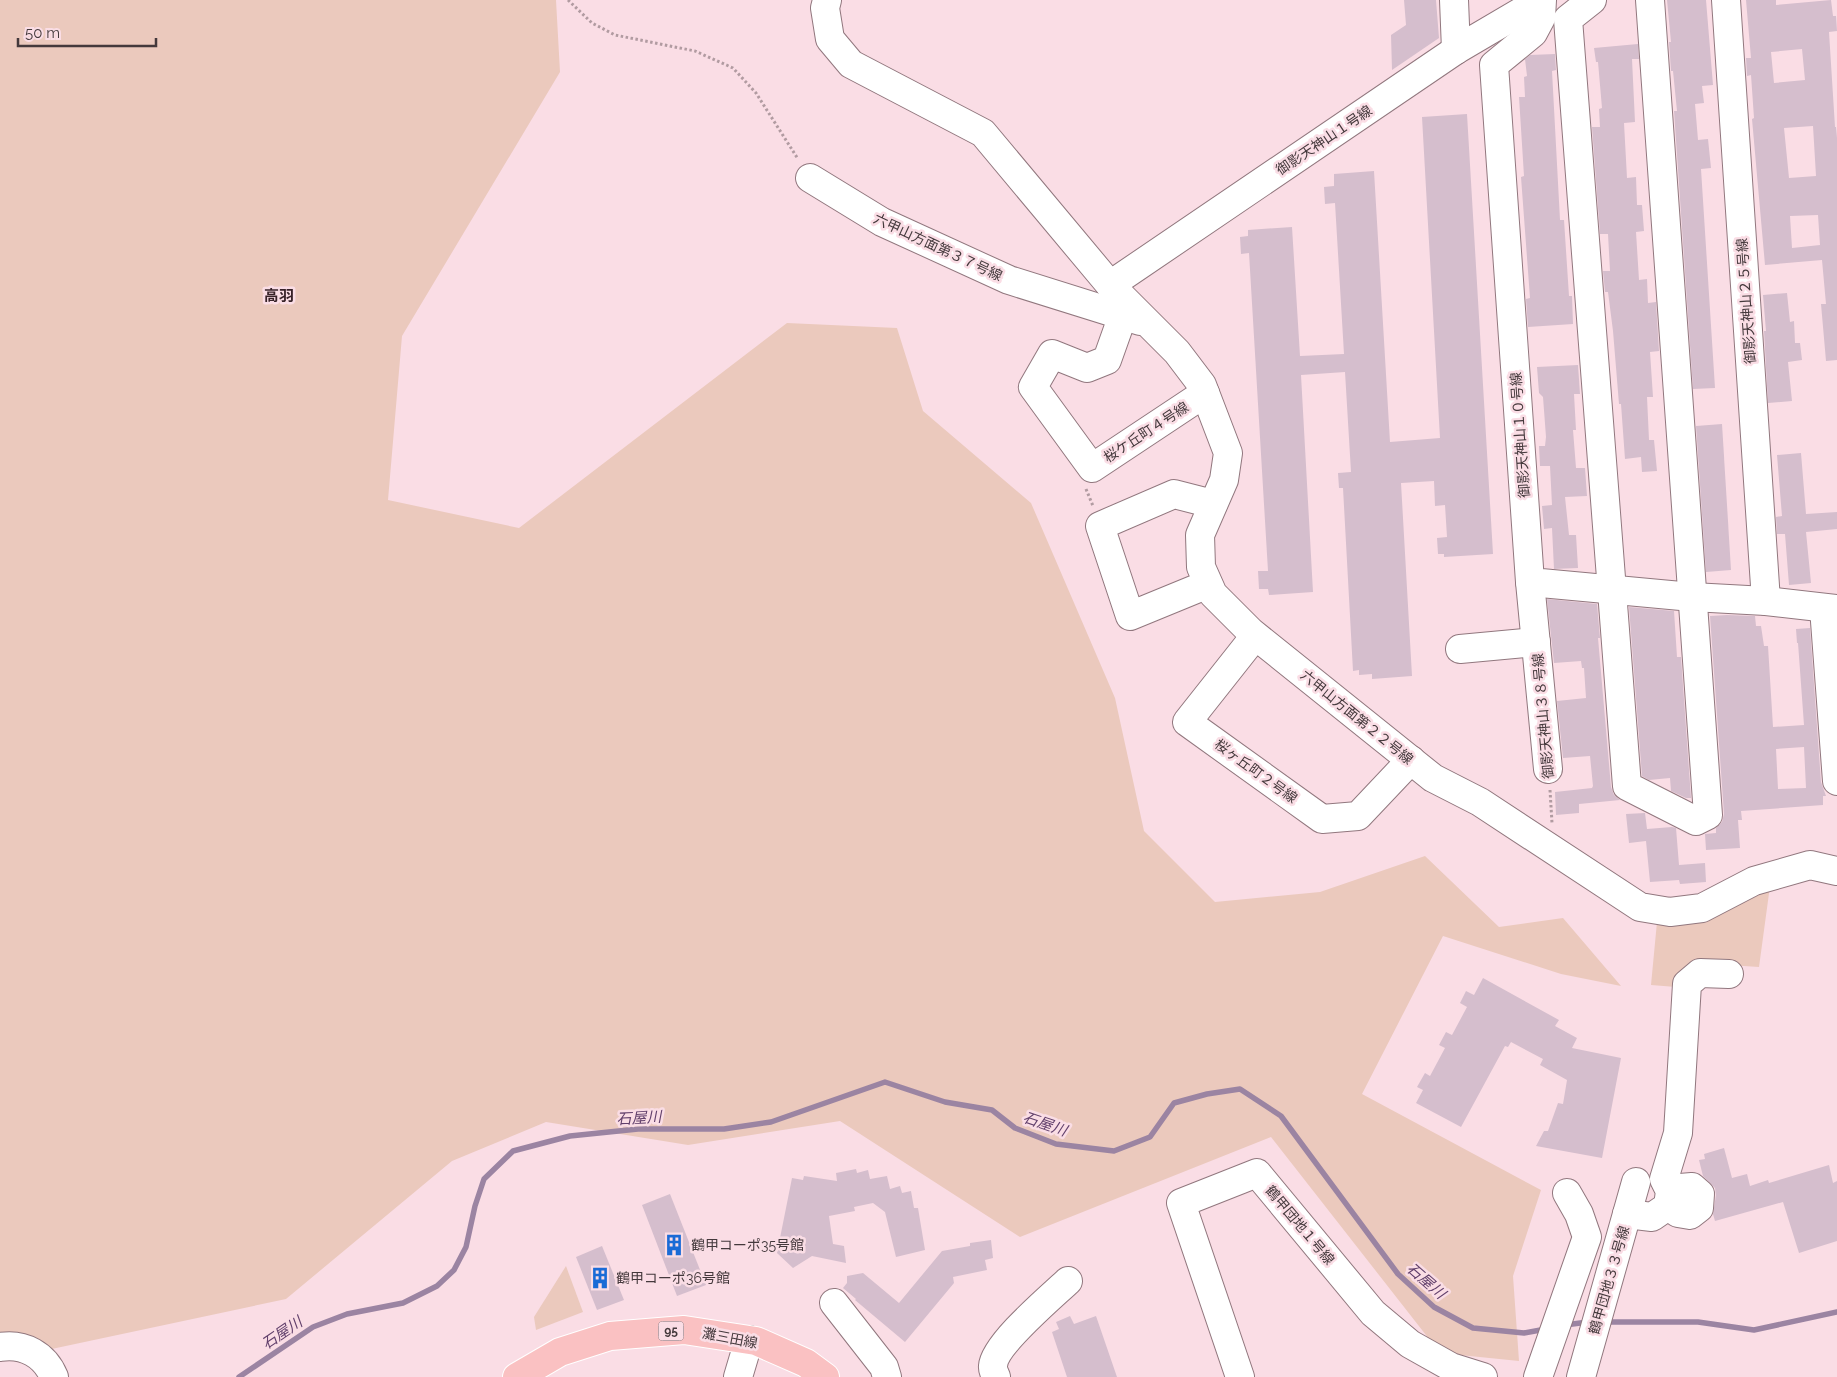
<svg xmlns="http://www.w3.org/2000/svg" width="1837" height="1377" font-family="Raleway,'Noto Sans JP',sans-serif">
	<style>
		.green { fill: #ebc9bd }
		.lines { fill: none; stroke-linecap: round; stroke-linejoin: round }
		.stream { stroke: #9b84a2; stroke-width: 5.5 }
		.building { fill: #d5becd; fill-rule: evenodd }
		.minor-casing { stroke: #91777e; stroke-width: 30 }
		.major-casing { stroke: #fff; stroke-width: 30 }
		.path { stroke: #b19ba1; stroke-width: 3; stroke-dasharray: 2.5 2.5; stroke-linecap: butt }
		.minor { stroke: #fff; stroke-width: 28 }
		.major { stroke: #fac1c2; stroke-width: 28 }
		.labels { text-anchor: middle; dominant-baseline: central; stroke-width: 5; stroke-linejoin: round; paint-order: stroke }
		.shield { fill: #fadde5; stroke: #7b6a6f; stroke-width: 1 }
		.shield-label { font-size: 12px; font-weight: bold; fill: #44393c }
		.street-label { font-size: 14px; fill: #44393c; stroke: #fadde5 }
		.poi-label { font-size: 14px; fill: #44393c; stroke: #fadde5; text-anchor: start }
		.neighbourhood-label { font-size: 15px; font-weight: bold; fill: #372228; stroke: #fadde5 }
		.water-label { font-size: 15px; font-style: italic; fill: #62406c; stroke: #fadde5 }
	</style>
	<rect width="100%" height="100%" fill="#fadde5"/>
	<g class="green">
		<path d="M0,0H556L560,72L402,336L388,500L519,528L787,323L897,328L923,411L1031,503L1115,698L1144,831L1215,902L1320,892L1425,856L1499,927L1563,918L1621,986L1561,974L1443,936L1362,1094L1541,1190L1513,1276L1519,1361L1440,1353L1271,1137L1020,1237L840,1121L688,1145L546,1122L452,1161L286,1299L0,1360Z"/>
		<path d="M1770,886L1759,967L1698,963L1676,987L1651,985L1657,922Z"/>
		<path d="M566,1266L583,1312L536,1330L534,1317Z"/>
	</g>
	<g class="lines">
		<g class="stream">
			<path d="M1605,1322H1698L1754,1330L1837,1312"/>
			<path d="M1565,1325L1588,1322"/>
			<path d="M239,1377L313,1327L347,1314L403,1303L437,1286L454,1270L466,1247L475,1206L484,1179L513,1151L570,1136L638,1129H724L771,1122L885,1082L945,1102L992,1110L1015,1128L1056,1144L1114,1151L1150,1137L1174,1103L1207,1094L1240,1089L1281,1116L1398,1274L1434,1307L1473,1328L1524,1333L1546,1329"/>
		</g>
	</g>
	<g class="building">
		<path d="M1404,0H1436L1439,38L1392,70L1391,35L1406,25Z"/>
		<path d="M1667,0H1706L1713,85L1702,86L1704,103L1695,104L1698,140L1708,139L1711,168L1701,169L1715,388L1693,389L1674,111H1677L1673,71H1671L1669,42H1671Z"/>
		<path d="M1746,0H1776V5L1831,0L1833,16H1836L1837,31L1829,32L1835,127H1836L1837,138V360L1826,361L1821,304H1826L1822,260L1765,265L1752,119L1754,118L1751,75L1747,76L1746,58H1751ZM1802,49L1805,80L1774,83L1771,52ZM1813,126L1816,176L1789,178L1784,128ZM1818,215L1820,245L1792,248L1790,216Z"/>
		<path d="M1638,44L1639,59H1632L1635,122L1624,123L1627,178L1636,177L1637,205H1642L1644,231L1636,232L1639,280L1647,279L1648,303L1656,302L1659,351L1650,352L1653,397H1647L1649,440H1654L1657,471L1642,472L1641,457L1625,459L1621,404H1619L1613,331L1608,292H1605L1603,271H1610L1608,234H1600L1592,127H1600L1599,109L1602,108L1598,62H1596L1594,48Z"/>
		<path d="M1555,54L1556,70L1552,71L1560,220H1564L1569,296H1572L1573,324L1528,327L1526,299L1530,298L1521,177L1524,176L1519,97H1525L1524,77L1527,76L1525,59L1530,55Z"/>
		<path d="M1467,114L1493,554L1444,557V554H1438L1437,538L1447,537L1445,505L1435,506L1434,481L1401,483L1412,676L1372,679V674L1359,675V670L1353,671L1343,488H1339L1338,473L1351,472L1345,372L1301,375L1313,592L1269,595L1268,589H1259L1258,571H1268L1249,253L1241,254L1240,237L1248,236V230L1292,227L1300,356L1344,354L1335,203L1325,204L1324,187L1334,186V174L1374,171L1390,442L1440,438L1422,117Z"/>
		<path d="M1787,293L1790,322L1794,321L1795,343H1800L1802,360L1788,362L1792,401L1768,403L1764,331H1766L1763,295Z"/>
		<path d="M1578,365L1580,394H1574L1576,430H1573L1576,468H1585L1587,496L1565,497L1569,535H1576L1578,568L1554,569L1552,528L1544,529L1542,506L1552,505L1550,466H1540L1539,446H1545L1546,437L1543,397L1539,393L1537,367Z"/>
		<path d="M1722,424L1731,570L1706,572L1696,426Z"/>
		<path d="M1801,453L1806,514L1837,512V529L1806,532L1811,583L1789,585L1785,534H1777L1776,517L1782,516L1777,455Z"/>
		<path d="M1547,599L1597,604L1600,638H1598L1611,787L1614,795L1620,800L1579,804V813L1556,815L1555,792L1592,788L1593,786L1590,756L1563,758L1557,701L1586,698L1584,668H1582L1581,661L1554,663Z"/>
		<path d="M1629,607L1674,611L1677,657H1681L1691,798H1686L1671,791L1670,778L1649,780L1642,776Z"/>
		<path d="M1727,615L1755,616L1756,626H1761L1764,646H1768L1773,727L1804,725L1798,643H1797L1796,629L1810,628L1821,782L1826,796H1823V805L1741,811L1742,820H1738L1740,848L1706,850L1705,834L1716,833V828L1722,822L1724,814L1710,616ZM1804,747L1806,788L1778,789L1776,749Z"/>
		<path d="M1645,813L1647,829L1672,827L1676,828L1679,865L1705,863L1706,882L1680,884L1679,880L1650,882L1646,841L1629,843L1626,814Z"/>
		<path d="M1483,978L1559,1020L1555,1026L1577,1038L1572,1048L1621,1058L1602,1158L1536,1146L1544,1131H1548L1558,1103L1563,1104L1567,1080L1540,1065L1543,1059L1511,1042L1508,1047L1505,1046L1461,1127L1416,1103L1423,1090L1417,1087L1425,1073L1430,1076L1445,1048L1439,1045L1446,1032L1452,1035L1467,1007L1460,1003L1466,991L1474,995Z"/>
		<path d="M1724,1148L1732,1178L1747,1174L1750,1186L1768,1180L1769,1183L1829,1165L1833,1183L1837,1181V1241L1799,1253L1783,1202L1715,1221L1713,1214L1716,1195L1715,1188L1703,1176L1699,1160L1705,1159L1704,1154Z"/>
		<path d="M856,1169L857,1173L868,1170L870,1179L887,1176L890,1189L900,1186L902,1193L911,1191L914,1208H918L925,1250L896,1257L885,1212L873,1203L854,1207L855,1211L829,1216L833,1244L844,1246L846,1263L812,1256L793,1268L777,1253L792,1178L803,1180L804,1176L837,1181L836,1173Z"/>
		<path d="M670,1194L706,1285L677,1296L642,1205Z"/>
		<path d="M991,1240L993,1258L985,1260L987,1270L953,1277L954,1283L905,1342L855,1300L856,1299L843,1288L847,1283V1276L863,1273L899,1303L942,1251L970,1246V1243Z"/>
		<path d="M602,1246L624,1300L597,1310L576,1257Z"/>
		<path d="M1070,1316L1074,1324L1096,1316L1117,1377H1067L1052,1332L1059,1329L1056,1322Z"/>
	</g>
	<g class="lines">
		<g class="minor-casing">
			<g id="minor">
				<path d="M827,0L825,8L830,39L851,64L983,133L1110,285L1177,352L1202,385L1228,453L1224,480L1200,535L1201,567L1213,594L1251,632L1433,778L1480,802L1640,907L1670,912L1702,908L1754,881L1810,865L1837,871"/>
				<path d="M1454,0L1456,50"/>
				<path d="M1542,0L1541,18L1533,33L1494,65L1530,582L1692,597L1766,601L1837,609"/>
				<path d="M1592,0L1568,19L1627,786L1696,821L1708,815L1650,0"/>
				<path d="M1726,0L1766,601"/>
				<path d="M810,178L882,222L1009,280L1140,321"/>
				<path d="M1110,285L1456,50L1541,0"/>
				<path d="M1123,315L1107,360L1087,368L1052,354L1033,387L1092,468L1205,393"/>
				<path d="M1530,582L1548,769"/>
				<path d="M1208,584L1130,616L1100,526L1174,494L1213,504"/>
				<path d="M1824,608L1837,781"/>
				<path d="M1255,636L1187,722L1322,819L1358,816L1411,760"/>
				<path d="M1460,649L1536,642"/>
				<path d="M1668,1206L1678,1213L1690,1215L1699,1208L1700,1194L1692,1187L1680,1188L1670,1191"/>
				<path d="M1627,1214L1652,1217L1668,1206L1670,1191L1664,1179L1678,1133L1687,984L1700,973L1729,974"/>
				<path d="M834,1303L884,1367L887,1377"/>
				<path d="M0,1347C24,1343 45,1355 54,1377"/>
				<path d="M738,1377L749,1340"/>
				<path d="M996,1377C995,1374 992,1369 993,1366C994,1345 1051,1297 1068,1281"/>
				<path d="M1240,1377L1181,1203L1257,1173L1373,1313L1410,1344L1451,1367L1483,1377"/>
				<path d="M1538,1377L1587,1237L1579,1214L1567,1193"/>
				<path d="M1581,1377L1636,1182"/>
			</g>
		</g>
		<g class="major-casing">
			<path id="major" d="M517,1377L560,1352L610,1336L684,1330L756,1341L806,1363L825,1377"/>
		</g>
		<g class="path">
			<path d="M568,0L592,23L615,35L695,51L733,68L756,93L798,159"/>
			<path d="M1086,489L1093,506"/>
			<path d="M1550,790L1552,823"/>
		</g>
		<use href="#minor" class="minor"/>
		<use href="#major" class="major"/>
	</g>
	<defs>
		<g id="building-bare" transform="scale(1.725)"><path d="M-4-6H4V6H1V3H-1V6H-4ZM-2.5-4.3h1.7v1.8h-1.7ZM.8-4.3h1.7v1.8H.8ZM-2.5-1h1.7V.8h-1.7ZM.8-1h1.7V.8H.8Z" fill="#1a6bd6" stroke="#fadde5" stroke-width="2.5" paint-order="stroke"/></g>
	</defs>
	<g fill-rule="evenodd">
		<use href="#building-bare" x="674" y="1245"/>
		<use href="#building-bare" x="600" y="1278"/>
	</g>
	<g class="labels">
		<rect class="shield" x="658.5" y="1321.5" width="25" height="19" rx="4"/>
		<g class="shield-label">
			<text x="671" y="1331">95</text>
		</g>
		<g class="street-label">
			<text transform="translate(1324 140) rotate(-34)">御影天神山１号線</text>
			<text transform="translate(938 247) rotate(25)">六甲山方面第３７号線</text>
			<text transform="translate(1746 301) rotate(-94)">御影天神山２５号線</text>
			<text transform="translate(1146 432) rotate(-33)">桜ケ丘町４号線</text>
			<text transform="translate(1520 435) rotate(-94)">御影天神山１０号線</text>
			<text transform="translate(1543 716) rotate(-95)">御影天神山３８号線</text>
			<text transform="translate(1357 717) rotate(39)">六甲山方面第２２号線</text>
			<text transform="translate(1256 771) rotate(36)">桜ヶ丘町２号線</text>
			<text transform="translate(1300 1225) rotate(50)">鶴甲団地１号線</text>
			<text transform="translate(1609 1280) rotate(-74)">鶴甲団地３３号線</text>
			<text transform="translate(730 1338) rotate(11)">灘三田線</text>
		</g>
		<g class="poi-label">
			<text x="691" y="1245">鶴甲コーポ35号館</text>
			<text x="616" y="1278">鶴甲コーポ36号館</text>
		</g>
		<g class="neighbourhood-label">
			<text x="279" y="296">高羽</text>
		</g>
		<g class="water-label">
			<text transform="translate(639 1118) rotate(-3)">石屋川</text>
			<text transform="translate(1045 1124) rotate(19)">石屋川</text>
			<text transform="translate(1426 1281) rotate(41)">石屋川</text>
			<text transform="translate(282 1333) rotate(-34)">石屋川</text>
		</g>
	</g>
	<path d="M18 38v8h138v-8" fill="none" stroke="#44393c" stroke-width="2.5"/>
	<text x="25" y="38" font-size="15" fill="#44393c" stroke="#fadde5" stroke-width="4" paint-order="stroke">50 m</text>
</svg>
